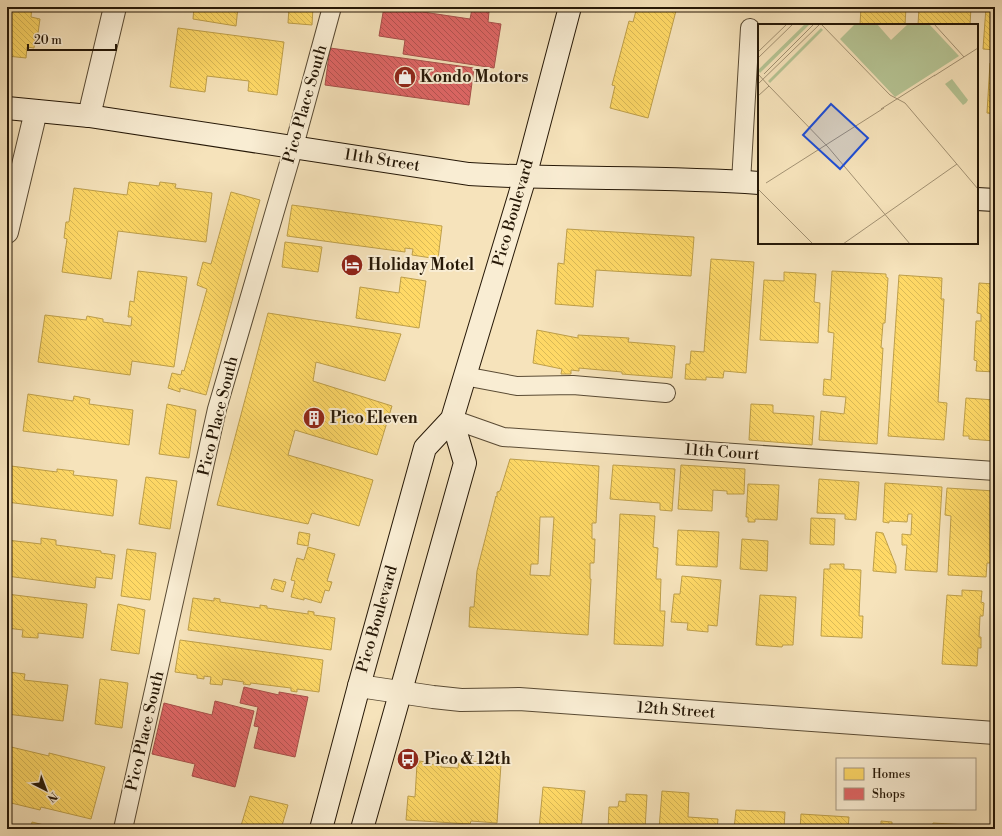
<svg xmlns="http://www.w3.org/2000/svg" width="1002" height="836" font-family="'Libre Bodoni',serif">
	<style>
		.homes { fill: url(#homes-back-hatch); stroke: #be9f4a; fill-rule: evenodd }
		.shops { fill: url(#shops-back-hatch); stroke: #a84f4a }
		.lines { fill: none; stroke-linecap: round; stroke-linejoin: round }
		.lane-casing { stroke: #5a4b34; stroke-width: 20 }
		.street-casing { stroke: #5a4b34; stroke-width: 24 }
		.secondary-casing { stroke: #261807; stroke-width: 24 }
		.lane { stroke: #f9edd3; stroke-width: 18 }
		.street { stroke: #f9edd3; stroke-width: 22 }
		.secondary { stroke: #f9edd3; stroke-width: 22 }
		.labels { text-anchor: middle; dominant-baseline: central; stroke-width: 4; stroke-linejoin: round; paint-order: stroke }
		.poi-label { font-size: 16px; font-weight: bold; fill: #261807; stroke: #f9edd3; text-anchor: start }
		.street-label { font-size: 16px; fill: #261807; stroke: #f9edd3 }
		.inset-road { fill: none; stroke: #a39273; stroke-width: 1 }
		.view { fill: #1d4ed8; fill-opacity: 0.15; stroke: #1d4ed8; stroke-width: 2 }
		.inset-edge { fill: none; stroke: #261807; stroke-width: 2 }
	</style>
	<defs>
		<pattern id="homes-back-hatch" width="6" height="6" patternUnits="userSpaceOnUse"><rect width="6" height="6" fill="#ffd966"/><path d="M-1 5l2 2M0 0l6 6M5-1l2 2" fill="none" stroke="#daba57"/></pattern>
		<pattern id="shops-back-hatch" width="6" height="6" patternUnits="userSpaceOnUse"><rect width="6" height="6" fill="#e06666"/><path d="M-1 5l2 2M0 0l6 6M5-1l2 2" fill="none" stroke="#b55352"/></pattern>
	</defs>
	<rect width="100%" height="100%" fill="#f6e3bb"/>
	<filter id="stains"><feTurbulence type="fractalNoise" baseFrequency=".005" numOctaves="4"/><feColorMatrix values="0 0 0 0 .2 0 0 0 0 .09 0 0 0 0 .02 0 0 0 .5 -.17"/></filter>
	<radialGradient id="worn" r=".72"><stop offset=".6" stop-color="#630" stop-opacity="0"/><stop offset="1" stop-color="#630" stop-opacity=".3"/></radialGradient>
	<g class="homes">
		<path d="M7,7H32L31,17L40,19L37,40H35L34,48L27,47L26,58L7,56Z"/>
		<path d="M194,7H238L236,26L193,19Z"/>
		<path d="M289,7H313L312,25L288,23Z"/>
		<path d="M637,7L665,8V7H677L648,118L610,108L615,86L612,85L629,21L633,22Z"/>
		<path d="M861,7H906L905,25H860Z"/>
		<path d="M919,7H971L970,25H918Z"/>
		<path d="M986,7H995V50L983,49Z"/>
		<path d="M178,28L284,42L277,95L248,91L249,81L207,76L205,92L170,87Z"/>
		<path d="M990,63H995V114L987,113Z"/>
		<path d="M129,182L159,186L160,182L176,184L175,188L212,193L206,242L118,231L111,279L62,272L67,239L64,238L66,222H69L74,188L127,195Z"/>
		<path d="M231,192L260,200L206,395L180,388V392L168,388L172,373L181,375L182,370L184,371L207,289L197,285L203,262L211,264Z"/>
		<path d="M292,205L442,226L438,259L412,255L413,249L405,248V252L287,236Z"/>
		<path d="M567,229L694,237L691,276L596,270L593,307L555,304L558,263L564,264Z"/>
		<path d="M285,242L322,247L318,272L282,267Z"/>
		<path d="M711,259L754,262L746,373L724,371L723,378L706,377V380L685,379L686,364H690L691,351L704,352Z"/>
		<path d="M138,271L187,277L174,367L132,361L130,375L38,362L45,315L86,320L87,316L103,319V322L131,326L132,317H128L130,301L134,302Z"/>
		<path d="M832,271L886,274V277L888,278L885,323H883L881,348H883L877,444L819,440L821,411L844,414L846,397L823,395L824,379L831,380L834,333L828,332Z"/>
		<path d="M784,272L816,274L814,302L820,303L818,343L760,340L764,280L784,281Z"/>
		<path d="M899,275L942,278L941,299H944L938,402L947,403L944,440L888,436Z"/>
		<path d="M401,277L426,281L419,328L356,318L360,287L399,293Z"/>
		<path d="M994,282L995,372L976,371L977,361L974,360L976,321H981V314L977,313L979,283L994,284Z"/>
		<path d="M268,313L401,334L385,381L316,362L313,381L392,406L377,455L295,430L288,455L373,480L359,526L312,513L308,524L217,505Z"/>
		<path d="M537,330L578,338V335L629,338L628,342L675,346L672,378L622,374V372L579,368V371L571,370V374H561L562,369L533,363Z"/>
		<path d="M28,394L73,401L74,396L90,399L89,404L133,410L129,445L23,431Z"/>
		<path d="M966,398L995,400V441L969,439V436H963Z"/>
		<path d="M167,404L196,410L189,458L159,454Z"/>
		<path d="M751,404L773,405V413L814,416L812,445L749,440Z"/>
		<path d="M510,459L599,466L596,523H592V539H595L594,563H590V579H591L588,635L469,627L470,607H474L477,571L496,496L497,497V492L500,491ZM540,517H554L550,576L530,575L531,564H538Z"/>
		<path d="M613,465L675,469L672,511L660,510V503L610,499Z"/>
		<path d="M681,465L745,469L744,494H727V491L713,490L712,511L678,509Z"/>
		<path d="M11,466L57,472V469L74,471L73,475L117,480L113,516L7,502Z"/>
		<path d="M146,477L177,481L170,529L139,524Z"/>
		<path d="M819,479L859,482L856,520L845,519V514L817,513Z"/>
		<path d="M885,483L942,487L937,572L905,570L907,545H902V534L911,535L912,514H908L907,522L889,521V523L883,522Z"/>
		<path d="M748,484L779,485L777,520L755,519V522H748V517H746Z"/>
		<path d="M947,488L995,491V522H994L991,563H987L986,577L948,575L951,516L945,515Z"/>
		<path d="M620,514L655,516L653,547L658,548L656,579H661L660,611H665L663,646L614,644Z"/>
		<path d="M811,518L835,519L834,545L810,544Z"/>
		<path d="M678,530L719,532L717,567L676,565Z"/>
		<path d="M299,532L310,534L308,546L297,544Z"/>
		<path d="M876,532L883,533L896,566V573L873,571Z"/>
		<path d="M41,538L56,540V545L101,551V553L115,555L112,579L96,577L95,588L7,576V540L41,544Z"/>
		<path d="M742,539L768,541L767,571L740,569Z"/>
		<path d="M308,547L335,554L327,581L332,582L329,591L325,590L321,603L304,598V600L291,597L295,581L291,580L297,558L304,560Z"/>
		<path d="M127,549L156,553L150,600L121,596Z"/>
		<path d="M830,564H844V569L861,570L859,616H863L862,638L821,636L824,569H830Z"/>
		<path d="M682,576L721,580L717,626L708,625V632L687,630L688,623L671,622L674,594H680Z"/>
		<path d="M274,579L286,582L283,592L271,589Z"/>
		<path d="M962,590L982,591L981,602L984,603L983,616H980L979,637H981V648H978L977,666L942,664L947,595L962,596Z"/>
		<path d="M7,594L87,604L83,638L38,633V638L22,637L23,630L7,628Z"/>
		<path d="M760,595L796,597L793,645H783L782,647L756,645Z"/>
		<path d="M193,598L214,601V598L220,599V602L260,608V605L267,606V608L308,614V611L314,612V615L335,618L331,650L188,630Z"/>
		<path d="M118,604L145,610L139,654L111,650Z"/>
		<path d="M180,640L323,660L319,692L297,689V692L291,691V688L251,683L250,685L243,684L244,682L223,679L222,685L210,684L211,677L204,676V679L197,678V675L175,672Z"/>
		<path d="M9,672L25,674L24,680L68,685L63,721L7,714V678H8Z"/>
		<path d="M100,679L128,683L122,728L95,724Z"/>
		<path d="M7,746L49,756V753L105,767L91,819L41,807L40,810L7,802Z"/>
		<path d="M464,759H469V761L501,764L497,823L471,821L470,824L406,820L408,796L415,797L417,764H419V761L426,762V765L435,764V765H441V767L458,768L459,760L463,761Z"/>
		<path d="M543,787L585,791L581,829H539Z"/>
		<path d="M662,791L689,793L688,817L718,819L717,829H659Z"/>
		<path d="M626,794L647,795L645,829H608L609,807H618L619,801L626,802Z"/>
		<path d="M250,796L288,805L281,829H240Z"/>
		<path d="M736,810L785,812L784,829H734Z"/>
		<path d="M801,814L849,817L848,829H800Z"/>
		<path d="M881,821L892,822V829H896H866V827L881,828Z"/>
		<path d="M32,822L60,829H31Z"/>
		<path d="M933,823L968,825V829H932Z"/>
	</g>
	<g class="shops">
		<path d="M384,7H418V8L423,9V12L470,19L472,9L489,12L488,22L501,24L494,68L403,54L405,40L379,36Z"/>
		<path d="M330,48L474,68L469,105L325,85Z"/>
		<path d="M244,687L279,695V692L308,697L295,757L254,748L259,727L254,726L258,707L240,703Z"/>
		<path d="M215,701L254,711L235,787L192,776L195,764L152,754L164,703L212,715Z"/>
	</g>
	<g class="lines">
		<g class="lane-casing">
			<g id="lane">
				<path d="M741,182L750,28"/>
				<path d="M464,376L517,386L573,385L666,393"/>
				<path d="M452,419L503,437L995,471"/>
				<path d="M123,829L217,409L294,146L332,7"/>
			</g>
		</g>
		<g class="street-casing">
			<g id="street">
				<path d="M89,116L115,7"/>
				<path d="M7,232L36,111"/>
				<path d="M359,686L433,697L461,700L519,699L995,733"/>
			</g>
		</g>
		<g class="secondary-casing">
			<g id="secondary">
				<path d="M7,108L89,116L469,174C566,180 663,176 759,183"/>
				<path d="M977,199L995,200"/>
				<path d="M321,829L359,686L425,448L452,419L525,177L570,7"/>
				<path d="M362,829L465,463L452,419"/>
			</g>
		</g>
		<use href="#lane" class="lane"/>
		<use href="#street" class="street"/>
		<use href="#secondary" class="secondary"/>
	</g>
	<defs>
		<g id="shop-disc" transform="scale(1.15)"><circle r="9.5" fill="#8f2418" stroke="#f9edd3"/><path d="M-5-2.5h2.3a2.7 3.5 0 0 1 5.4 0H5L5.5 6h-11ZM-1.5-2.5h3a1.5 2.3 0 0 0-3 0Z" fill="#fff"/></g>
		<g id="hotel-disc" transform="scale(1.15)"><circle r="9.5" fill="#8f2418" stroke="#f9edd3"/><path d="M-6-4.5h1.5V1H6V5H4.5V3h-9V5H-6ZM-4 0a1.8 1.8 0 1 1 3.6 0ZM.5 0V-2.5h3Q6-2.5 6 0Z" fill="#fff"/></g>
		<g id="building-disc" transform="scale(1.15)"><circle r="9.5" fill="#8f2418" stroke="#f9edd3"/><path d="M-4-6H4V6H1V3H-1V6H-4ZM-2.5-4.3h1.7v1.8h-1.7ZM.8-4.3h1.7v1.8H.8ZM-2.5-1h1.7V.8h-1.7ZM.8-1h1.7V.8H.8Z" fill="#fff"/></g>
		<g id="bus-disc" transform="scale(1.15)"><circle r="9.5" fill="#8f2418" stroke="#f9edd3"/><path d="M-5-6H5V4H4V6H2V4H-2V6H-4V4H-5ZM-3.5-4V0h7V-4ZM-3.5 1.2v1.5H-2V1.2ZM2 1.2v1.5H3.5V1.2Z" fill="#fff"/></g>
	</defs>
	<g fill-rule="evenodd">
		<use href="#shop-disc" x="405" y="77"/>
		<use href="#hotel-disc" x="352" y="265"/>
		<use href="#building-disc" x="314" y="418"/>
		<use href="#bus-disc" x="408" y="759"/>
	</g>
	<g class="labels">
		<g class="poi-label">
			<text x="420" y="77">Kondo Motors</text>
			<text x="368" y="265">Holiday Motel</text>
			<text x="330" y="418">Pico Eleven</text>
			<text x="424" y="759">Pico &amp; 12th</text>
		</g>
		<g class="street-label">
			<text transform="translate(305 104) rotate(-74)">Pico Place South</text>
			<text transform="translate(382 160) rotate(9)">11th Street</text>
			<text transform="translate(513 213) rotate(-74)">Pico Boulevard</text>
			<text transform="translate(218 416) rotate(-76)">Pico Place South</text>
			<text transform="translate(722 452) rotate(4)">11th Court</text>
			<text transform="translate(377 619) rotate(-74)">Pico Boulevard</text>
			<text transform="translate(676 710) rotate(4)">12th Street</text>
			<text transform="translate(145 731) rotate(-77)">Pico Place South</text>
		</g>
	</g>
	<g transform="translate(758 24)">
		<rect width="220" height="220" fill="#f6e3bb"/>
		<path d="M47,0H52L2,49L0,46ZM63,4L65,6L12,59L10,57Z" fill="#b6c595"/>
		<path d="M97,0H119L133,16L150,0H171L201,32L137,73L82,15Z" fill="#b6c595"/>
		<path d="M194,55L210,76L208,79L205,81L187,60Z" fill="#b6c595"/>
		<path class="inset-road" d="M63,0L132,71L147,79L220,165M176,0L206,33M0,28L29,0M0,34L35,0M0,50L11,62L0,72M6,50L56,0M176,52L220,24M0,60L62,0M11,62L70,123L152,220M123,85L177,51M8,159L126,84M0,165L55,220M85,220L199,140"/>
		<path class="view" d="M73,80L110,114L82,145L45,111Z"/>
		<rect width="220" height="220" class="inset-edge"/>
	</g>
	<rect width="1002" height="836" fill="none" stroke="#f6e3bb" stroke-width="24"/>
	<rect x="8" y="8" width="986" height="820" fill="none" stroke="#261807" stroke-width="2"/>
	<rect x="12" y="12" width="978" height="812" fill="none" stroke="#261807"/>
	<rect x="836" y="758" width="140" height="52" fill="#f9edd3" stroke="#a59881"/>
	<rect x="844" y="768" width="20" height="12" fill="#ffd966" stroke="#a59881"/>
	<text x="872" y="778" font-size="12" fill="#261807">Homes</text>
	<rect x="844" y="788" width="20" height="12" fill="#e06666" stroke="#a59881"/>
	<text x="872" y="798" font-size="12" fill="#261807">Shops</text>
	<g transform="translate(46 790) rotate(138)" stroke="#f9edd3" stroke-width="3" paint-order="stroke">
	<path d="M0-3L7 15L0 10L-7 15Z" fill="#261807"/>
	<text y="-6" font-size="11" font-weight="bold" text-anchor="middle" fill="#261807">N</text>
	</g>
	<path d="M28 44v6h88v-6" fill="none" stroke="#261807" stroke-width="2"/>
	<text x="34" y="44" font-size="12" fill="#261807" stroke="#f9edd3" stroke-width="3" paint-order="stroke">20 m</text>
	<rect width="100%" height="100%" filter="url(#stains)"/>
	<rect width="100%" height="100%" fill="url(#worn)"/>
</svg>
